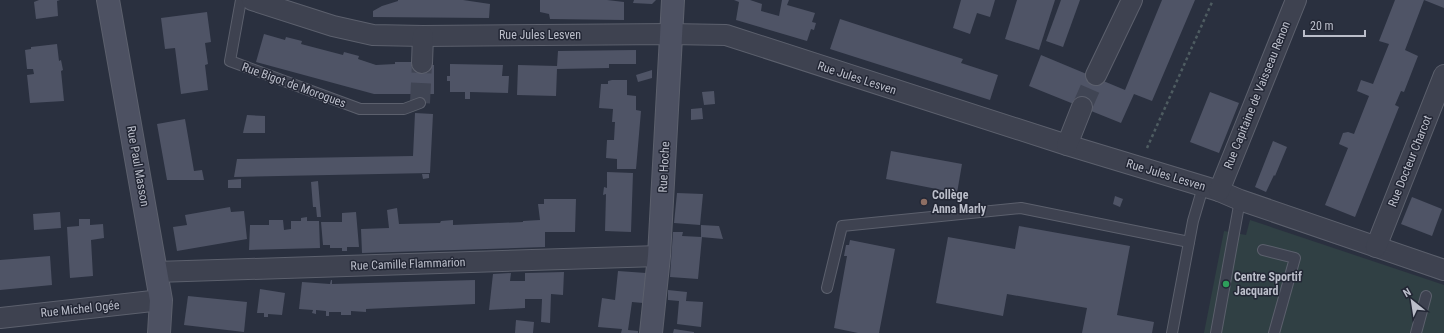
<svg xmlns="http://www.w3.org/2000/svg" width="1444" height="333" font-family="'Roboto Condensed',sans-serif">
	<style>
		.green { fill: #304044 }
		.building { fill: #4f5466 }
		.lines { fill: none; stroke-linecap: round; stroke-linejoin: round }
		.street-tunnel { stroke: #404554; stroke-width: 20; stroke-dasharray: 20 10; stroke-linecap: butt }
		.lane-casing { stroke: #5c606d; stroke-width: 12 }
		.street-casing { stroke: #5c606d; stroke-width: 22 }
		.secondary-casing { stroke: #5c606d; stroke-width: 24 }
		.path { stroke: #4e5c61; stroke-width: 2.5; stroke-dasharray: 3 3; stroke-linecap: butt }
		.lane { stroke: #3e4250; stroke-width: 10 }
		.street { stroke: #3e4250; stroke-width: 20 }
		.secondary { stroke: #4d5162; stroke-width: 22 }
		.education-dot { fill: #8d6e63; stroke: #232735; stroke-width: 1.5 }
		.leisure-dot { fill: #2e9e5b; stroke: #232735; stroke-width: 1.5 }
		.labels { text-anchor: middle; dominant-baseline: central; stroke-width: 3; stroke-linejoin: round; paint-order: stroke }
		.street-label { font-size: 12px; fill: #bbbeca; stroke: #232735 }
		.poi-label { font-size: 12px; font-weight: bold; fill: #bbbeca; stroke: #232735; text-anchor: start }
	</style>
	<rect width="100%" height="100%" fill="#2a303f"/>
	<path class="green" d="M1250,220L1444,285V333H1204L1224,231L1246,235Z"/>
	<g class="building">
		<path d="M39,0H60L57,1L58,16L36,19L34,2Z"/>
		<path d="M398,0H463L490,4L489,18L373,17V11L382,6L398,1Z"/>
		<path d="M540,0H607L624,2V20L550,19L549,14L540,12Z"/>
		<path d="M634,0H656L652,4L633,3Z"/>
		<path d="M734,0H750L762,4L761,11L779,16L782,0H789L787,5L815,13L812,22L816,23L814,30L811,29L807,41L736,20L739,2Z"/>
		<path d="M961,0H995L990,17L977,13L970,34L953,28Z"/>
		<path d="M1017,0H1055L1039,50L1005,39Z"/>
		<path d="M1061,0H1080L1063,47L1046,41Z"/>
		<path d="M1162,0H1195L1152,101L1134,94L1121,123L1029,86L1041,55L1125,90Z"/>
		<path d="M1395,0H1444V8L1424,0L1405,50L1418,56L1404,92L1401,91L1395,105L1399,107L1355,217L1325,205L1348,148L1339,144L1343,133L1348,132L1354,134L1369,96L1357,91L1361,80L1373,84L1389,44L1379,41Z"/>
		<path d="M207,12L211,42L205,43L208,64L205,65L208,90L181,94L175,48L165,49L161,18Z"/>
		<path d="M840,19L963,59L961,63L998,75L990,100L830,49Z"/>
		<path d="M264,34L285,40L286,37L302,41L301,44L343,55L344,52L359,56L358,59L376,65L395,64V62H411V65H434V94H374L256,62Z"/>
		<path d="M57,44L59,61L61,60L63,70L61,71L64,101L30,103L27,75L34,74L33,69H27L25,50L31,49V47Z"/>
		<path d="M636,50V64H609V68L557,69L556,96L517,95L518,65L557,66L558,51Z"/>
		<path d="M450,64L503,65L502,76H509L508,93L470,92V99H465V92H450V81H447V76H450Z"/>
		<path d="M652,70V78L638,82L636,75Z"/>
		<path d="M612,80H627V95L636,96V110L641,111L636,169H617V159L606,158L607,140H614L615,122H612L613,109L599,108L601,84H608V81Z"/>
		<path d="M714,91L715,104L704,105L702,92Z"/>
		<path d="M1210,92L1239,103L1219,153L1190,142Z"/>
		<path d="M702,108L703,119L691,120V109Z"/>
		<path d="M415,113L433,114L430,173L234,177L237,159L413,156Z"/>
		<path d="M247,115L265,116V133H243Z"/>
		<path d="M185,119L194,171L202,170L204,180H167L157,124Z"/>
		<path d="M1273,141L1287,147L1275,176L1274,175L1266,192L1255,187Z"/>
		<path d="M891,151L962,164L957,193L886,179Z"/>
		<path d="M607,172L633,173L631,232L605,231L606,194L603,195L604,187L607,188Z"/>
		<path d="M422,174H429V178L423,179Z"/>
		<path d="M241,179V188H228V180Z"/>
		<path d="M318,181L321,217H317L316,207H313L311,182Z"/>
		<path d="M677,193L703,194L700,225L674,223Z"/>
		<path d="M1115,196L1123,199L1120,207L1113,204Z"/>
		<path d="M1412,197L1442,209L1432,236L1401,224Z"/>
		<path d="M544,199H576L575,232H545V247L362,253L361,229L389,228L387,210L397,208L399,224L440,223L441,221L453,220V225L523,222V221L540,220L538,204H544Z"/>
		<path d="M230,207L231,212L244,211L247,239L177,251L173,227L187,225L185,215Z"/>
		<path d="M60,212L61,228L34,230L33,214Z"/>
		<path d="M356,212L359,247H347V251H342V248H330V245H323L321,222H342V213Z"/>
		<path d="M307,217V221H319L320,248L249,250L250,225H269V220H283L284,230L291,229V221H301V218Z"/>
		<path d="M79,219H90V225L103,224L104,238L91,240L93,276L70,278L67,227L79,226Z"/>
		<path d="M701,225L719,226L723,239L701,237Z"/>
		<path d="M1019,226L1130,246L1117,315L1154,322L1152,333H1082L1087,308L1007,294L1003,316L936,303L948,237L1015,249Z"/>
		<path d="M673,232H683L682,236L702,237L698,279L670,277Z"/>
		<path d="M850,240L895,249L879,333H858L834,328L847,256H844L846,245H849Z"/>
		<path d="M50,256L52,285L0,290V260Z"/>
		<path d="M618,271L646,273L643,303L632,302L628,330L638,331V333H621L622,329L598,327L602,298L615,300Z"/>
		<path d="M564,272L563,295L551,294L550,323L541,322L542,299H525V308L489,310L493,274L511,273L510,281H525V273Z"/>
		<path d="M331,280H332V284L475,280V304L366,309V312L351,311V315H341V312H329V316H326V311L316,310V314L312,313L313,310L299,309L302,282L330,284Z"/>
		<path d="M260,289L285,293L282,315L268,314V317H264V313H257Z"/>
		<path d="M668,290L687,292L686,301L703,302L701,327L677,324L679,301L668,300Z"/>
		<path d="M188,296L247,302L244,332L184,325Z"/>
		<path d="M516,320L534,322L533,333H515Z"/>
		<path d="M674,329L694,332V333H673Z"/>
	</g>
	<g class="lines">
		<g class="street-tunnel">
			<path d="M420,103L422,63"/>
			<path d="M1082,107L1096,75"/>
		</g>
		<g class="lane-casing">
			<g id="lane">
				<path d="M241,0L230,61L360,109H404L420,103"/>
				<path d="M1263,250L1295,258L1274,333"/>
				<path d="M827,288L842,226L1021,208L1189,242"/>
				<path d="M1172,333L1193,221L1203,187"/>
				<path d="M1216,333L1240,200"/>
				<path d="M1416,333L1426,296"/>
			</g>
		</g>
		<g class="street-casing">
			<g id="street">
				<path d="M252,0L333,26L373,35L423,36L671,34L726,35L1067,145L1219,191L1240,200L1444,270"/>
				<path d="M422,63L423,36"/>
				<path d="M1096,75L1132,0"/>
				<path d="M1067,145L1082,107"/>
				<path d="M1219,191L1296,0"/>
				<path d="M1376,247L1444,75"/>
				<path d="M156,272L659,256"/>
				<path d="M0,318L161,300"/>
			</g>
		</g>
		<g class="secondary-casing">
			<g id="secondary">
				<path d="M108,0L161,300L159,333"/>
				<path d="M651,333L659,256L673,0"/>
			</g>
		</g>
		<path class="path" d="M1147,148L1213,0"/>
		<use href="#lane" class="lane"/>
		<use href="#street" class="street"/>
		<use href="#secondary" class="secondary"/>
	</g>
	<circle class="education-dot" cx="924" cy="202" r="4"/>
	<circle class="leisure-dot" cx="1226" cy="284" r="4"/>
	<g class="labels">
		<g class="street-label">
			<text x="540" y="35">Rue Jules Lesven</text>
			<text transform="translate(857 78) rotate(18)">Rue Jules Lesven</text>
			<text transform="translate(294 85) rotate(20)">Rue Bigot de Morogues</text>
			<text transform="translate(1257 95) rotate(-68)">Rue Capitaine de Vaisseau Renon</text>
			<text transform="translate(1410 161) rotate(-68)">Rue Docteur Charcot</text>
			<text transform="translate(138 166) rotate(80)">Rue Paul Masson</text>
			<text transform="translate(664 167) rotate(-87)">Rue Hoche</text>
			<text transform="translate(1166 175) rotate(17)">Rue Jules Lesven</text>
			<text transform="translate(408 264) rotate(-2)">Rue Camille Flammarion</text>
			<text transform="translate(80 309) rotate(-6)">Rue Michel Ogée</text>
		</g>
		<g class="poi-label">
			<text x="932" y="195">Collège<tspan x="932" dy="14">Anna Marly</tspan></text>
			<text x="1234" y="277">Centre Sportif<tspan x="1234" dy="14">Jacquard</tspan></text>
		</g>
	</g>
	<g transform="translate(1412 301) rotate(330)" stroke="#232735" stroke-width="3" paint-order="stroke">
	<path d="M0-3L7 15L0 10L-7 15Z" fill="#bbbeca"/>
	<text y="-6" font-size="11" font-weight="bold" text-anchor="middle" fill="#bbbeca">N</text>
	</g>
	<path d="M1304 30v6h61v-6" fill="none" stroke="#bbbeca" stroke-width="2"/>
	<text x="1310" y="30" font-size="12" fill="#bbbeca" stroke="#232735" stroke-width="3" paint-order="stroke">20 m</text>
</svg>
